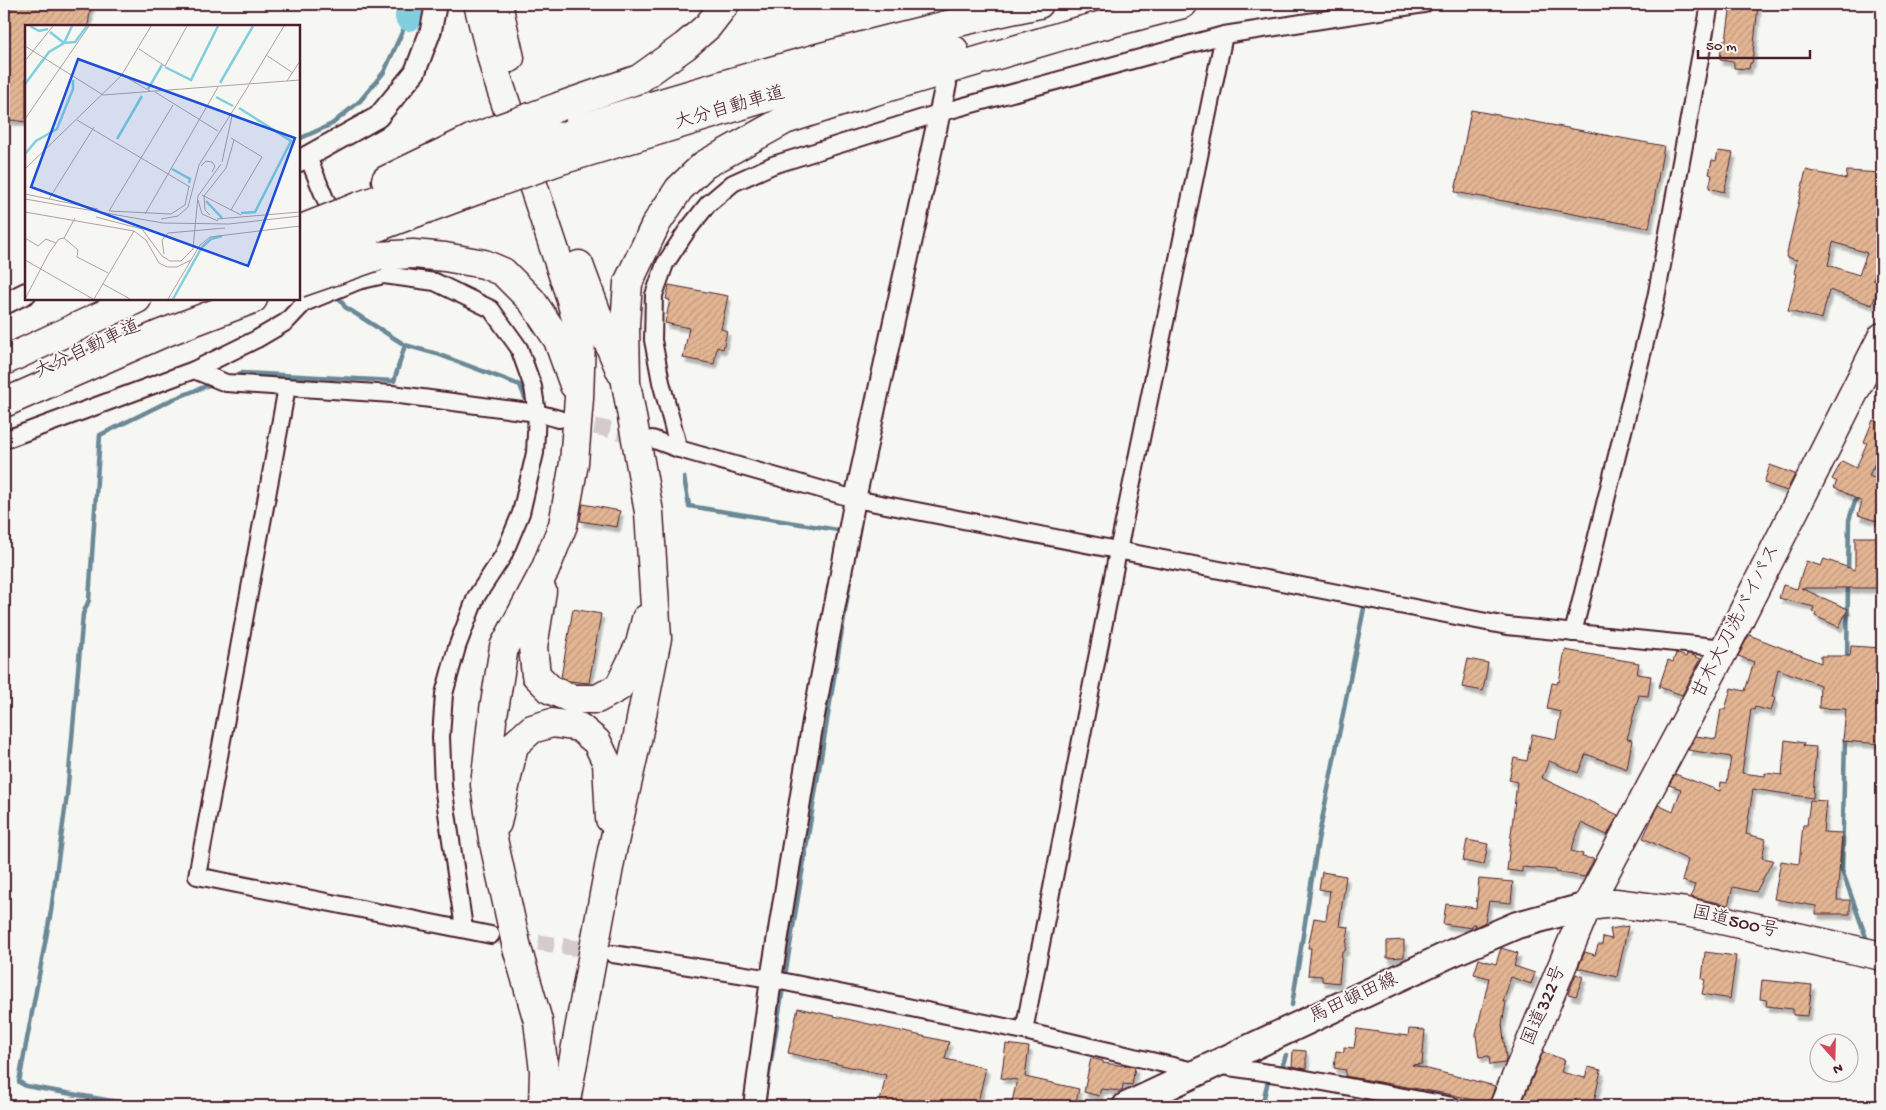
<svg xmlns="http://www.w3.org/2000/svg" width="1886" height="1110" font-family="'Gochi Hand','Klee One',sans-serif">
	<style>
		.lines { fill: none; stroke-linecap: round; stroke-linejoin: round }
		.stream { stroke: #6a8896; stroke-width: 4.5 }
		.river { stroke: #80cede; stroke-width: 28 }
		.building { fill: url(#building-hatch); stroke: #4a1f2b; fill-rule: evenodd; filter: url(#shadow) }
		.minor-tunnel { stroke: #d4cbca; stroke-width: 16; stroke-dasharray: 16 8; stroke-linecap: butt }
		.minor-casing { stroke: #4a1f2b; stroke-width: 20 }
		.tertiary-casing { stroke: #4a1f2b; stroke-width: 24 }
		.primary-casing { stroke: #4a1f2b; stroke-width: 30 }
		.trunk-casing { stroke: #4a1f2b; stroke-width: 31 }
		.motorway-casing { stroke: #4a1f2b; stroke-width: 31 }
		.minor { stroke: #f6f6f2; stroke-width: 16 }
		.tertiary { stroke: #f6f6f2; stroke-width: 20 }
		.primary { stroke: #f6f6f2; stroke-width: 26 }
		.trunk { stroke: #f6f6f2; stroke-width: 28 }
		.motorway { stroke: #f6f6f2; stroke-width: 28 }
		.motorway-bridge-casing { stroke: #4a1f2b; stroke-width: 31; stroke-linecap: butt }
		.motorway-bridge { stroke: #f6f6f2; stroke-width: 28 }
		.labels { text-anchor: middle; dominant-baseline: central; stroke-width: 4; stroke-linejoin: round; paint-order: stroke }
		.street-label { font-size: 19px; fill: #4a1f2b; stroke: #f6f6f2 }
		.inset-river { fill: none; stroke: #80cede; stroke-width: 2.5 }
		.inset-road { fill: none; stroke: #b1a0a2; stroke-width: 1 }
		.view { fill: #1d4ed8; fill-opacity: 0.15; stroke: #1d4ed8; stroke-width: 2.5 }
		.inset-edge { fill: none; stroke: #4a1f2b; stroke-width: 2.5 }
	</style>
	<defs>
		<pattern id="building-hatch" width="6" height="6" patternUnits="userSpaceOnUse" patternTransform="scale(1.25)"><rect width="6" height="6" fill="#e2b593"/><path d="M-1 1l2-2M0 6l6-6M5 7l2-2" fill="none" stroke="#c39b7f"/></pattern>
		<filter id="shadow"><feDropShadow dx="3" dy="5" stdDeviation="1" flood-color="#0004"/></filter>
	</defs>
	<rect width="100%" height="100%" fill="#f6f6f2"/>
	<filter id="ink" filterUnits="userSpaceOnUse"><feTurbulence type="fractalNoise" baseFrequency=".02" numOctaves="2"/><feDisplacementMap in="SourceGraphic" scale="10" xChannelSelector="R" yChannelSelector="G"/><feConvolveMatrix kernelMatrix="1 2 1 2 8 2 1 2 1" color-interpolation-filters="sRGB"/></filter>
	<g filter="url(#ink)">
		<g class="lines">
			<g class="stream">
				<path d="M299,139L332,124L360,101L384,72L409,17"/>
				<path d="M336,293L345,307L405,345L437,354L520,385L529,408"/>
				<path d="M231,377L242,373L394,381L405,345"/>
				<path d="M1871,468L1882,458"/>
				<path d="M684,477L689,506L844,531"/>
				<path d="M1848,573L1849,520L1857,495"/>
				<path d="M1847,661L1848,583"/>
				<path d="M1845,736L1842,870L1868,943"/>
				<path d="M1292,1005L1318,840L1364,608"/>
				<path d="M1281,1070L1286,1055"/>
				<path d="M765,1097L851,575"/>
				<path d="M141,1106L26,1086L19,1082L51,911L67,795L83,614L89,600L100,435L171,400L214,383"/>
				<path d="M1262,1106L1269,1076"/>
			</g>
			<path class="river" d="M409,17L411,4"/>
		</g>
		<g class="building">
			<path d="M4,4H91L88,26H26V122L4,119Z"/>
			<path d="M1731,4L1758,5L1752,63H1750L1749,69L1734,68V62L1720,60L1722,40H1726Z"/>
			<path d="M1471,110L1664,146L1649,228L1455,192Z"/>
			<path d="M1718,151L1733,153L1724,192L1709,188L1712,175L1709,174L1712,160L1716,161Z"/>
			<path d="M1806,170L1846,179L1847,171L1882,173V252L1873,280L1880,283L1872,305L1829,290L1822,319L1788,311L1797,274L1794,273L1797,260L1786,257ZM1833,242L1867,253L1859,275L1828,265Z"/>
			<path d="M669,285L728,296L721,329L727,331L723,349L717,347L714,364L683,358L689,328L665,323L670,300L666,299Z"/>
			<path d="M1873,420L1882,424V447L1869,476L1882,481V523L1858,515L1862,502L1834,487L1837,482L1832,479L1842,461L1856,468L1867,443L1864,442Z"/>
			<path d="M1770,465L1795,474L1787,491L1764,483Z"/>
			<path d="M583,504L620,511L617,527L580,521Z"/>
			<path d="M1855,537H1882V588H1801L1848,609L1839,627L1815,616L1816,613L1812,612L1814,607L1779,598L1783,585L1797,589L1806,561L1821,566L1824,559L1855,570Z"/>
			<path d="M573,609L601,614L589,683L569,681L561,677Z"/>
			<path d="M1749,635L1821,663V656H1850L1851,646L1882,648V744L1843,741L1846,709L1819,708L1820,685L1778,669L1772,697L1775,698L1771,711L1755,707L1754,710L1751,709L1742,773L1765,776V773L1782,775L1785,740L1804,743L1803,746L1816,747L1813,798L1753,789L1746,834L1766,839L1762,858L1773,860L1756,892L1733,887L1728,905L1691,897L1695,885L1682,881L1688,860L1643,838L1658,805L1673,812L1681,789L1669,785L1675,774L1720,791L1721,782L1727,783L1731,757L1688,750L1696,736L1716,739L1721,709L1725,710L1731,688L1745,691L1754,662L1738,656Z"/>
			<path d="M1565,650L1639,663L1637,674L1651,676L1648,696L1639,695L1627,739L1632,740L1627,769L1586,754L1578,773L1549,761L1542,778L1618,815L1607,835L1581,823L1571,851L1583,854L1582,857L1594,859L1585,877L1556,872V870L1522,867V872L1507,870L1517,782L1509,780L1514,758L1527,761L1532,734L1556,739L1561,712L1547,709L1552,683L1557,684L1558,681L1559,682Z"/>
			<path d="M1676,653L1686,657L1687,654H1690L1701,659L1682,695L1659,687L1668,660L1673,662Z"/>
			<path d="M1468,659L1488,663L1483,691L1462,687Z"/>
			<path d="M1810,800L1826,801L1823,832L1842,833L1837,900H1850V914H1816V906L1774,899L1781,861L1799,864L1803,825H1807Z"/>
			<path d="M1467,840L1488,844L1484,865L1463,861Z"/>
			<path d="M1322,872L1346,876L1339,926L1349,927L1345,951H1342L1339,983L1322,981V976L1308,975L1311,948H1308L1314,918L1326,920L1330,891L1319,889Z"/>
			<path d="M1479,879L1513,882L1511,903L1489,901L1485,922L1475,927V924H1472V928L1443,924L1446,904L1476,908Z"/>
			<path d="M1628,926L1617,977L1578,968L1585,952L1595,955L1598,945H1602L1603,937L1612,939L1610,929Z"/>
			<path d="M1404,940V957L1387,958V941Z"/>
			<path d="M1501,948L1518,953L1514,966L1535,973L1531,984L1511,977L1503,1002H1506L1502,1024L1506,1059L1505,1063L1490,1065L1489,1056L1479,1057L1476,1035L1489,978L1474,974L1479,959L1496,964Z"/>
			<path d="M1705,952L1736,956L1730,999L1702,994L1705,980L1702,979Z"/>
			<path d="M1576,974L1583,977L1576,996L1568,994Z"/>
			<path d="M1762,980L1812,985L1808,1016L1793,1015V1009L1766,1006L1767,1000L1760,999Z"/>
			<path d="M798,1008L949,1042L945,1059L986,1068L977,1106H879L886,1075L788,1053Z"/>
			<path d="M1357,1029L1408,1036L1409,1029L1425,1030L1422,1064L1412,1065L1495,1086L1489,1104L1453,1095L1345,1076L1346,1070L1334,1068L1336,1051L1344,1052V1047L1354,1048Z"/>
			<path d="M1006,1044L1029,1047L1025,1077L1079,1089L1075,1106H1011L1017,1080L1001,1078Z"/>
			<path d="M1293,1050L1306,1051V1069L1292,1066Z"/>
			<path d="M1543,1052L1565,1060L1561,1072L1585,1078L1588,1067L1601,1070L1593,1106H1521Z"/>
			<path d="M1091,1058L1103,1061V1063L1135,1067L1132,1085L1123,1084L1122,1091L1101,1089L1099,1096L1084,1092Z"/>
		</g>
		<g class="lines">
			<g class="minor-tunnel">
				<path d="M571,422L642,436"/>
				<path d="M491,935L601,952"/>
			</g>
			<g class="minor-casing">
				<g id="minor">
					<path d="M308,157L335,223"/>
					<path d="M194,370L226,383L392,394L537,413L559,419"/>
					<path d="M287,387L197,876L491,935"/>
					<path d="M652,439L679,449L855,499L1507,626L1725,648"/>
					<path d="M4,440L194,370L257,339L286,322L304,303L358,281L384,275L435,282L491,309L519,348L533,387L537,413L535,453L521,513L503,556L476,597L457,647L444,694L441,737L443,786L464,928"/>
					<path d="M679,449L661,382L653,340L654,295L665,264L686,232L708,204L733,183L773,165L939,113L1224,35L1424,4"/>
					<path d="M1573,633L1656,298L1710,4"/>
					<path d="M613,954L771,979L1024,1031L1198,1072"/>
					<path d="M1024,1031L1118,551L1224,35"/>
					<path d="M1215,1065L1290,1076L1453,1106"/>
				</g>
			</g>
			<g class="tertiary-casing">
				<g id="tertiary">
					<path d="M299,161L378,117L415,72L431,30L436,4"/>
					<path d="M4,304L26,293"/>
					<path d="M754,1106L771,979L813,721L855,499L946,84"/>
				</g>
			</g>
			<g class="primary-casing">
				<path id="primary" d="M1126,1106L1452,953L1517,925L1587,906"/>
			</g>
			<g class="trunk-casing">
				<g id="trunk">
					<path d="M1587,906L1615,903L1686,912L1882,956"/>
					<path d="M1504,1106L1587,906L1725,648L1882,337"/>
				</g>
			</g>
			<g class="motorway-casing">
				<g id="motorway">
					<path d="M478,4L496,74L570,296L581,338L579,398L574,463L563,525L545,570L504,647L494,710"/>
					<path d="M498,4L510,58"/>
					<path d="M561,106L639,79L685,46L708,26L725,4"/>
					<path d="M555,136C715,85 875,39 1039,4"/>
					<path d="M561,160L775,95L954,50"/>
					<path d="M386,180L473,138"/>
					<path d="M357,207L489,159"/>
					<path d="M367,231L496,183"/>
					<path d="M377,256L413,254L445,257L484,264L503,272L532,301L558,340L574,385"/>
					<path d="M579,265L603,330L621,372"/>
					<path d="M4,361L137,299"/>
					<path d="M4,403L161,334L253,299"/>
					<path d="M542,591L533,647L536,675L551,690L572,699H597L619,687L640,644L646,619"/>
					<path d="M492,721L485,785L493,839L517,948L538,1021L544,1071L543,1106"/>
					<path d="M497,823L514,745L532,729L552,723L579,727L597,742L607,763L610,819"/>
					<path d="M565,1106L612,851L637,740L657,638L649,512L626,383L625,324L628,283L656,224L679,189L704,165L785,120L872,92L1065,35L1183,4"/>
				</g>
			</g>
			<use href="#minor" class="minor"/>
			<use href="#tertiary" class="tertiary"/>
			<use href="#primary" class="primary"/>
			<use href="#trunk" class="trunk"/>
			<use href="#motorway" class="motorway"/>
			<g class="motorway-bridge-casing">
				<g id="motorway-bridge">
					<path d="M473,138L561,106"/>
					<path d="M489,159L555,136"/>
					<path d="M496,183L561,160"/>
					<path d="M299,230L357,207"/>
					<path d="M299,258L367,231"/>
					<path d="M299,283L377,256"/>
				</g>
			</g>
			<use href="#motorway-bridge" class="motorway-bridge"/>
		</g>
	</g>
	<g class="labels">
		<g class="street-label">
			<text transform="translate(730 109) rotate(-16)">大分自動車道</text>
			<text transform="translate(88 350) rotate(-25)">大分自動車道</text>
			<text transform="translate(1737 622) rotate(-63)">甘木大刀洗バイパス</text>
			<text transform="translate(1735 923) rotate(13)">国道500号</text>
			<text transform="translate(1354 999) rotate(-25)">馬田頓田線</text>
			<text transform="translate(1545 1006) rotate(-67)">国道322号</text>
		</g>
	</g>
	<g transform="translate(25 25)">
		<rect width="275" height="275" fill="#f6f6f2"/>
		<path class="inset-river" d="M5,1L14,6L23,4M25,7L39,18L50,17L62,1M140,42L166,55L193,1M195,58L228,1M0,59L24,27L39,18L47,1M123,64L137,40M191,72L208,81M214,83L266,116L230,187L216,188M92,114L117,71M0,129L11,116L32,104L48,64V55M147,144L165,154L164,158M181,176L197,193M177,222L186,214L197,211M148,274L177,222"/>
		<path class="inset-road" d="M0,21L78,70M114,24L140,41L162,1M241,30L268,48M0,36L28,1M97,50L125,66M262,56L275,36M224,59L259,1M130,67L193,106M78,70L275,55M0,94L64,1M52,95L165,162M206,113L237,132L206,185M197,137L207,91M176,141L181,136L187,137L190,141L187,147M0,144L96,51L126,1M0,169L73,184M177,170L216,190M0,174L138,198L204,199L275,191M24,174L69,102M173,175L177,189L193,196M84,186L146,189L160,180L164,161M84,186L148,80M0,187L109,206L121,215L134,238L142,242H152L166,235M120,189L193,62M185,190L180,185L179,171L201,143L209,115M71,192L117,204L137,231L145,236H156L168,224L173,171L196,139M136,194L153,191L163,182L174,140L224,60M192,194L275,187M0,213L13,221L21,214L31,218M39,213L53,225L52,232L83,248M139,229L137,215L143,208L200,203M0,235L68,274M78,259L105,274M0,274L24,228L34,214L39,213L50,193M69,274L109,206M143,274L175,220L185,212L275,201"/>
		<path class="view" d="M53,34L270,113L223,241L6,162Z"/>
		<rect width="275" height="275" class="inset-edge"/>
	</g>
	<rect width="1886" height="1110" fill="none" stroke="#f6f6f2" stroke-width="20"/>
	<rect x="10" y="10" width="1866" height="1090" fill="none" stroke="#4a1f2b" stroke-width="2" filter="url(#ink)"/>
	<g transform="translate(1834 1058) rotate(160)"><circle r="24" fill="#f6f6f2" stroke="#b1a0a2"/>
	<path d="M0-4L9 19L0 12L-9 19Z" fill="#d1495b"/>
	<text y="-8" font-size="14" font-weight="bold" text-anchor="middle" fill="#4a1f2b">N</text>
	</g>
	<path d="M1698 50v8h112v-8" fill="none" stroke="#4a1f2b" stroke-width="2.5"/>
	<text x="1706" y="50" font-size="15" fill="#4a1f2b" stroke="#f6f6f2" stroke-width="4" paint-order="stroke">50 m</text>
</svg>
